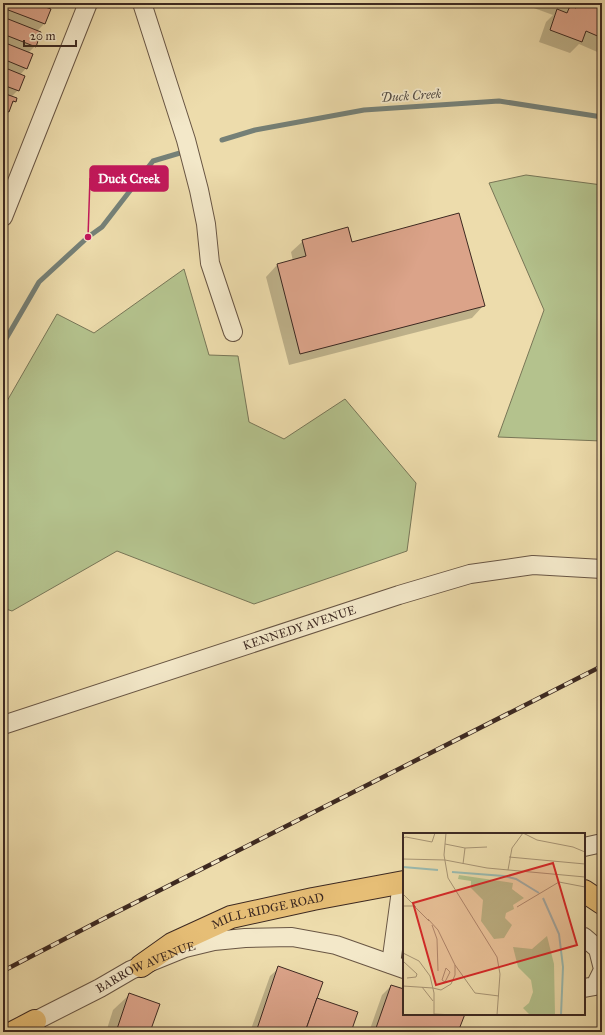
<svg xmlns="http://www.w3.org/2000/svg" width="605" height="1035" font-family="'IM FELL Great Primer',serif">
	<style>
		.green { fill: #b4c28d; stroke: #787657 }
		.shadow { fill: #0003 }
		.lines { fill: none; stroke-linecap: round; stroke-linejoin: round }
		.stream { stroke: #758077; stroke-width: 5 }
		.building { fill: #dba389; stroke: #3d2921 }
		.minor-casing { stroke: #695644; stroke-width: 20 }
		.major-casing { stroke: #3d2921; stroke-width: 24 }
		.highway-casing { stroke: #3d2921; stroke-width: 24 }
		.minor { stroke: #f3e8c9; stroke-width: 18 }
		.major { stroke: #e6be76; stroke-width: 22 }
		.highway { stroke: #e6be76; stroke-width: 22 }
		.rail-casing { stroke: #3d2921; stroke-width: 4.5 }
		.rail { stroke: #f3e8c9; stroke-width: 3; stroke-dasharray: 9; stroke-linecap: butt }
		.labels { text-anchor: middle; dominant-baseline: central; stroke-width: 3.5; stroke-linejoin: round; paint-order: stroke }
		.street-label { font-size: 12px; fill: #3d2921; stroke: #f3e8c9 }
		.water-label { font-size: 13px; font-style: italic; fill: #544d45; stroke: #f3e8c9 }
		.inset-river { fill: none; stroke: #9abab0; stroke-width: 2 }
		.inset-road { fill: none; stroke: #a79474; stroke-width: 1 }
		.view { fill: #d62828; fill-opacity: 0.15; stroke: #d62828; stroke-width: 2 }
		.inset-edge { fill: none; stroke: #3d2921; stroke-width: 2 }
		.leader { fill: none; stroke: #c2185b; stroke-width: 1.5 }
		.callout-dot { fill: #c2185b; stroke: #f3e8c9; stroke-width: 1.5 }
		.callout { fill: #c2185b; stroke: #c2185b; stroke-width: 1.5 }
		.callout-label { font-size: 13px; text-anchor: middle; font-weight: bold; fill: #fff }
	</style>
	<rect width="100%" height="100%" fill="#eddcac"/>
	<filter id="stains"><feTurbulence type="fractalNoise" baseFrequency=".005" numOctaves="4"/><feColorMatrix values="0 0 0 0 .2 0 0 0 0 .09 0 0 0 0 .02 0 0 0 .5 -.17"/></filter>
	<radialGradient id="worn" r=".72"><stop offset=".6" stop-color="#630" stop-opacity="0"/><stop offset="1" stop-color="#630" stop-opacity=".3"/></radialGradient>
	<g class="green">
		<path d="M526,175L602,185V441L498,437L544,310L489,183Z"/>
		<path d="M184,269L209,355L238,356L249,422L284,439L345,399L416,483L407,551L254,604L117,551L12,611L3,608V408L57,314L94,333Z"/>
	</g>
	<g class="shadow">
		<path d="M3,3H52L47,9L49,10L44,24L37,31L35,46L28,53L26,68L20,75L18,90L11,97L15,101L10,106L8,112L3,116Z"/>
		<path d="M520,3H602V54L579,44L570,53L539,42L546,22L553,15Z"/>
		<path d="M3,120L6,121L3,125Z"/>
		<path d="M303,241L352,244L483,306L472,318L289,365L266,277L277,265L293,261L291,252Z"/>
		<path d="M279,968L316,999L350,1032H250L270,976Z"/>
		<path d="M391,986L404,991V1014H464L457,1032H369L382,995Z"/>
		<path d="M129,995L149,1032H106L113,1010Z"/>
	</g>
	<g class="lines">
		<g class="stream">
			<path d="M222,140L255,130L364,110L499,101L602,117"/>
			<path d="M3,344L39,282L88,237L102,227L153,161L180,153"/>
		</g>
	</g>
	<g class="building">
		<path d="M4,3H34L51,9L45,24L3,8Z"/>
		<path d="M578,3H602V38L586,31L582,42L550,30L557,9L567,13L570,6L576,8Z"/>
		<path d="M3,17L41,32L36,47L3,34Z"/>
		<path d="M3,42L33,54L27,69L3,59Z"/>
		<path d="M3,67L25,76L19,91L3,85Z"/>
		<path d="M3,93L17,98L16,102L13,101L9,112L3,110Z"/>
		<path d="M459,213L485,306L300,354L277,264L306,256L302,240L348,227L352,242Z"/>
		<path d="M278,966L323,982L305,1032H256Z"/>
		<path d="M391,985L404,989V1014H465L458,1032H386L376,1028Z"/>
		<path d="M129,993L160,1004L150,1032H116Z"/>
		<path d="M317,998L358,1012L351,1032H305Z"/>
	</g>
	<g class="lines">
		<g class="minor-casing">
			<g id="minor">
				<path d="M142,3L186,140L199,190L206,224L210,263L233,332"/>
				<path d="M3,217L88,3"/>
				<path id="s1" d="M3,725L399,595L470,574L533,565L602,569"/>
				<path d="M584,847L602,843"/>
				<path d="M584,937L598,949L602,965"/>
				<path d="M391,964L402,883"/>
				<path d="M584,988L595,986L602,972"/>
				<path id="s2" d="M25,1030L35,1021L100,988L131,970L185,948L214,941L245,938L292,937L336,945L404,969"/>
			</g>
		</g>
		<g class="major-casing">
			<g id="major">
				<path d="M584,891L602,903"/>
				<path id="s3" d="M141,966L172,944L231,917L313,899L404,882"/>
			</g>
		</g>
		<g class="highway-casing">
			<path id="highway" d="M14,1032L35,1021"/>
		</g>
		<use href="#minor" class="minor"/>
		<use href="#major" class="major"/>
		<use href="#highway" class="highway"/>
		<g class="rail-casing">
			<path id="rail" d="M3,971L103,919L602,666"/>
		</g>
		<use href="#rail" class="rail"/>
	</g>
	<g class="labels">
		<g class="street-label">
			<text stroke="none"><textPath href="#s1" startOffset="312">KENNEDY AVENUE</textPath></text>
			<text stroke="none"><textPath href="#s3" startOffset="140">MILL RIDGE ROAD</textPath></text>
			<text stroke="none"><textPath href="#s2" startOffset="137">BARROW AVENUE</textPath></text>
		</g>
		<g class="water-label">
			<text transform="translate(411 96) rotate(-4)">Duck Creek</text>
		</g>
	</g>
	<g transform="translate(403 833)">
		<rect width="182" height="182" fill="#eddcac"/>
		<path d="M56,42L110,50L109,56L121,65L110,72L111,76L103,80L102,85L109,92L101,105L91,106L78,88L80,67L68,55V48L55,46ZM144,103L151,131L152,182H127L120,175L126,170L130,159L128,147L115,134L110,114L129,116Z" fill="#b4c28d"/>
		<path class="inset-river" d="M0,34L35,37M49,39L101,43L113,46L136,60M140,65L156,101L160,134L158,182"/>
		<path class="inset-road" d="M43,0L41,22L45,45L94,124L97,141L94,182M120,0L134,7L170,14L182,19M0,5L3,4L29,9L32,0M42,11L62,15L60,31M62,15L84,14M106,24L182,31M0,26L42,27L84,35L182,44M105,37L109,15L120,0M0,61L13,74M0,73H11L26,88M114,74L156,49L182,54M25,86L35,97L52,132V142L48,151L38,157L30,155M29,92L34,106L35,138M0,120L16,128L27,143L31,160V182M1,129L14,141L13,144L4,145M52,132L72,160L96,163M43,135L47,139L42,149L39,147ZM0,153L30,155M19,154L30,168M31,181L52,182"/>
		<path class="view" d="M150,30L174,112L33,152L10,70Z"/>
		<rect width="182" height="182" class="inset-edge"/>
	</g>
	<path class="leader" d="M88 237L90 178"/>
	<circle class="callout-dot" cx="88" cy="237" r="4"/>
	<rect class="callout" x="90" y="166" width="78" height="25" rx="4"/>
	<g class="callout-label">
		<text x="129" y="183">Duck Creek</text>
	</g>
	<rect width="605" height="1035" fill="none" stroke="#eddcac" stroke-width="16"/>
	<rect x="4" y="4" width="597" height="1027" fill="none" stroke="#3d2921" stroke-width="2"/>
	<rect x="8" y="8" width="589" height="1019" fill="none" stroke="#3d2921"/>
	<path d="M24 40v6h52v-6" fill="none" stroke="#3d2921" stroke-width="2"/>
	<text x="30" y="40" font-size="12" fill="#3d2921" stroke="#f3e8c9" stroke-width="3" paint-order="stroke">20 m</text>
	<rect width="100%" height="100%" filter="url(#stains)"/>
	<rect width="100%" height="100%" fill="url(#worn)"/>
</svg>
